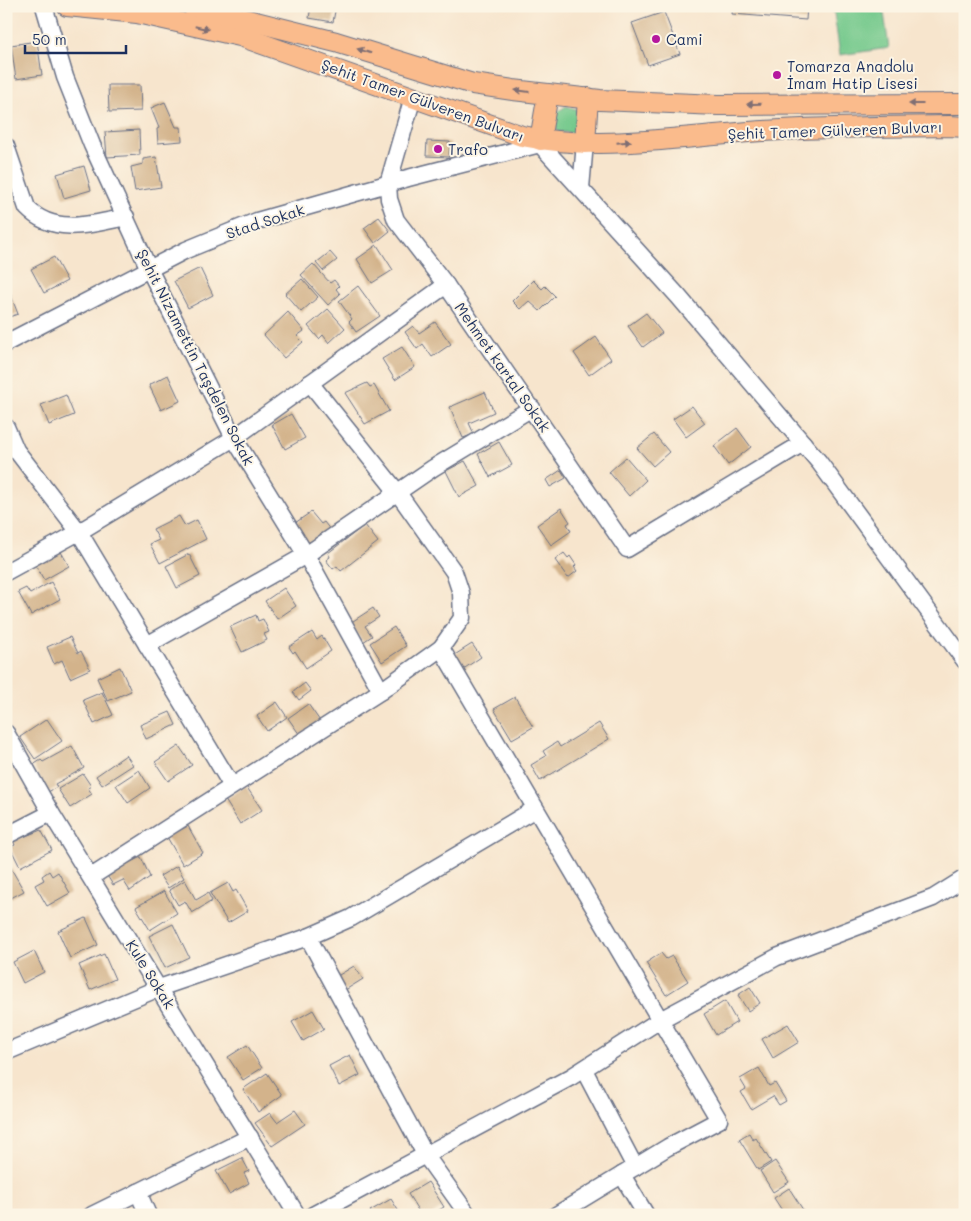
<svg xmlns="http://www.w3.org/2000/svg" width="971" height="1221" font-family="Mali,sans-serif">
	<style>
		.green { fill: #75c98c; stroke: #487c75 }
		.building { fill: #d3b38b }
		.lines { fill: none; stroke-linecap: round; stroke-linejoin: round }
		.minor-casing { stroke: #686f85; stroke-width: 19 }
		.major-casing { stroke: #686f85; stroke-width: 22 }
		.minor { stroke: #fff; stroke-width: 16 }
		.major { stroke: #fabb8c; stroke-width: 20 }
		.oneway { fill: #7f6e73 }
		.poi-dot { fill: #b5179e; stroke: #fcf5e5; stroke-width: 2 }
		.labels { text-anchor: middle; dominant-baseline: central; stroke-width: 4; stroke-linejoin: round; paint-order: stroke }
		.poi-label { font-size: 15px; fill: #1b2f5e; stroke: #fcf5e5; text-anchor: start }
		.street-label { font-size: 15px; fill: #1b2f5e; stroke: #fcf5e5 }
	</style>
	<rect width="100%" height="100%" fill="#fcf5e5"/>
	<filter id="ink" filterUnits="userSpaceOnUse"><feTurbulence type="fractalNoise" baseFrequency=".02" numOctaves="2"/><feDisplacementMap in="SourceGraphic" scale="10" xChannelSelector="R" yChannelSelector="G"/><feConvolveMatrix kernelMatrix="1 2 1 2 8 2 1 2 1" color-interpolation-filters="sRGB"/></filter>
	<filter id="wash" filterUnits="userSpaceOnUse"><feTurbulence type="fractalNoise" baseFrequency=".0096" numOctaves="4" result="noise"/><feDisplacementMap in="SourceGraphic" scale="20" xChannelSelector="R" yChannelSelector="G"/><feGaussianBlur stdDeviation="1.12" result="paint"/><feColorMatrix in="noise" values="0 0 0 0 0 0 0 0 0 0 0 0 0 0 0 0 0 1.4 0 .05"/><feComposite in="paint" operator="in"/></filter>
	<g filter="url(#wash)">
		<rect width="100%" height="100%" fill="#f7e5cd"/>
		<g class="green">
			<path d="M833,6H883L889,48L840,55Z"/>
			<path d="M566,106L579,110L576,133L558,132L554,124L555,114Z"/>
		</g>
		<g id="blocks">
			<g class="building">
				<path d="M311,6H336L333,22L309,18Z"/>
				<path d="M733,6H807L806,20L732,14Z"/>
				<path d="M664,12L680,54L648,65L632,23Z"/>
				<path d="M37,41L42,75L16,79L11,45Z"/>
				<path d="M108,85H140L141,111L109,112Z"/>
				<path d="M165,102L176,127H181L182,141L158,143L157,129L159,128L151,108Z"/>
				<path d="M139,130L140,155L107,157L105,132Z"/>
				<path d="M427,141L450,142L449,157L426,156Z"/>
				<path d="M156,157L161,187L135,191L131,167L143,164V159Z"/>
				<path d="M84,166L91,190L64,198L57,174Z"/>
				<path d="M379,217L390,231L375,243L364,228Z"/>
				<path d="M377,245L393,270L372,283L357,259Z"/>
				<path d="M330,252L337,260L323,271L316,263Z"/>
				<path d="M54,257L67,281L44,293L31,269Z"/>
				<path d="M313,264L330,283L334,280L339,286L336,289L340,294L328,305L301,275Z"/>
				<path d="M200,268L213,295L188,308L174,281Z"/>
				<path d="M302,279L318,297L301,312L285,294Z"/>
				<path d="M533,280L542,289L545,286L555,296L540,311L529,301L520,309L512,301Z"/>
				<path d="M6,283L18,314L6,318Z"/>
				<path d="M358,286L380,316L356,332L349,322L352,319L339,301Z"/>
				<path d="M328,309L345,328L329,343L323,335L319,339L308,326Z"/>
				<path d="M288,312L304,331L297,336L303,342L284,358L264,335Z"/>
				<path d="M646,313L662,333L643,347L628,326Z"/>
				<path d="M435,322L451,344L432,357L423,344L417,349L405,332L413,326L419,333Z"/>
				<path d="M596,337L611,359L589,375L574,353Z"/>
				<path d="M402,347L415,367L395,380L382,359Z"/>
				<path d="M168,375L180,401L161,410L149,385Z"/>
				<path d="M367,383L370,387L374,385L389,411L365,424L345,393Z"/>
				<path d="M485,392L494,412L469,423L474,434L463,438L450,407Z"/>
				<path d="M66,395L74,415L49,425L41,405Z"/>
				<path d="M692,406L705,423L686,437L673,419Z"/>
				<path d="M291,414L305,438L285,449L272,425Z"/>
				<path d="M737,428L751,447L728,465L714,446Z"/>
				<path d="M654,434L669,452L653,466L637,448Z"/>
				<path d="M499,442L512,465L490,477L478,454Z"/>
				<path d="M626,457L646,480L629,496L609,472Z"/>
				<path d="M465,461L479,486L459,497L446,471Z"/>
				<path d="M561,470L566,478L550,487L546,480Z"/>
				<path d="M561,508L570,522L567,524L571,531L551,545L537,525Z"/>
				<path d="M311,512L321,524L324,522L331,531L308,547L292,525Z"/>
				<path d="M179,516L185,526L197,520L206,539L160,563L150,544L159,540L153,529Z"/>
				<path d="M365,525L378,542L341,571L337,566L333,569L326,560L330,557L328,553Z"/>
				<path d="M60,550L69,566L44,580L32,559Z"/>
				<path d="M564,553L568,558L570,556L576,565L574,567L577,571L568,578L555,560Z"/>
				<path d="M189,554L200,576L177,588L166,566Z"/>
				<path d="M51,582L60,599L31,615L18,592L26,588L30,594Z"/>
				<path d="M284,588L296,606L277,619L265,601Z"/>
				<path d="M373,608L379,617L365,626L372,636L363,642L350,623Z"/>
				<path d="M256,615L258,621L263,619L269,632L264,634L267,640L242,652L230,627Z"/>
				<path d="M394,627L406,646L382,662L370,643Z"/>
				<path d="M312,632L317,640L322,636L331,651L306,668L295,651L293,653L289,647Z"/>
				<path d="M70,637L78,653L81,651L90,669L70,678L62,660L54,664L47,647Z"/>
				<path d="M472,644L481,657L462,670L453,656Z"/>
				<path d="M120,667L131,691L108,701L97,678Z"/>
				<path d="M305,683L311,691L299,700L293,692Z"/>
				<path d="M102,692L113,715L94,724L83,700Z"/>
				<path d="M515,697L533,727L512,739L494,709Z"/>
				<path d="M277,702L287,717L267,731L257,716Z"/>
				<path d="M308,704L322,724L302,738L288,718Z"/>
				<path d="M170,712L176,725L146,739L140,725Z"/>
				<path d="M47,719L62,741L35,759L20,737Z"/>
				<path d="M599,723L609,739L540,781L531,765L546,756L543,751L557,742L560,747Z"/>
				<path d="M72,746L84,768L55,784L57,787L48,792L33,765L41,760L43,762Z"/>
				<path d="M179,746L192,765L168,781L155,762Z"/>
				<path d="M126,755L133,765L102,785L96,776Z"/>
				<path d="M139,770L150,788L128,803L116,785Z"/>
				<path d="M83,774L91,786L88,788L92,794L70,808L58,789Z"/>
				<path d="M246,786L262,810L240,824L225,800Z"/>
				<path d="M188,826L203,853L183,865L167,837Z"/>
				<path d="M41,830L52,850L20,867L10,847L15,845L13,841Z"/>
				<path d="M141,857L150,877L130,891L123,880L113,885L106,874Z"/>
				<path d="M9,865L24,891L11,898L6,889V866Z"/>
				<path d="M177,866L184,878L168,888L160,876Z"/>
				<path d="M49,871L52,876L58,872L70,893L47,906L35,885L44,880L42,876Z"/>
				<path d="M185,880L196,900L208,893L212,901L192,913L185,901L178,905L169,890Z"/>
				<path d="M228,883L233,892L236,890L248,911L228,923L210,893Z"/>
				<path d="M164,891L177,913L150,930L136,907Z"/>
				<path d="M86,918L98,945L70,958L58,931Z"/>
				<path d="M173,924L189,957L165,968L149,936Z"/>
				<path d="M34,951L44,972L23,983L13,962Z"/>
				<path d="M661,953L666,959L672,956L688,981L666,995L646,963Z"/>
				<path d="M104,954L115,979L90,990L79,965Z"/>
				<path d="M354,966L363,979L342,992L334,978Z"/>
				<path d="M750,987L760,1003L748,1011L738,995Z"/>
				<path d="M725,1001L737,1022L716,1035L704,1014Z"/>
				<path d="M313,1010L324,1029L303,1041L292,1022Z"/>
				<path d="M788,1024L799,1042L773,1058L762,1039Z"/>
				<path d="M247,1045L262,1068L243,1080L228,1057Z"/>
				<path d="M350,1055L360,1075L339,1086L329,1066Z"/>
				<path d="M759,1068L769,1086L775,1083L786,1101L779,1105L773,1096L751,1109L741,1092L746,1089L740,1079Z"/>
				<path d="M267,1073L282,1095L258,1112L243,1089Z"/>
				<path d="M295,1110L305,1124L272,1146L255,1123L270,1113L277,1122Z"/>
				<path d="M749,1133L753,1140L756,1138L771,1162L758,1170L739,1139Z"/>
				<path d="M242,1158L249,1171L244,1173L249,1183L229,1194L216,1171Z"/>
				<path d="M775,1161L789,1182L773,1192L760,1171Z"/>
				<path d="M428,1182L444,1207L431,1215H421L408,1194Z"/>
				<path d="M789,1188L805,1213L802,1215H785L774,1198Z"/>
				<path d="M391,1199L401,1215H373L370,1211Z"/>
			</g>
		</g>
	</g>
	<g filter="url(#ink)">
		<use href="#blocks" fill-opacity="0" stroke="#686f85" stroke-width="1"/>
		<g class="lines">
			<g class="minor-casing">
				<g id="minor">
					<path d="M44,6L65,77L92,145L149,269L234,438L306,555L381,691"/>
					<path d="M413,97L388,184L389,199L396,220L446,285L627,549L803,443"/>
					<path d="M540,140V144L678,296L819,462L965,661"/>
					<path d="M6,146L27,208C54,236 93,224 126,217"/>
					<path d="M581,188L585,143"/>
					<path d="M6,343L186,250L257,221L408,178L540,144"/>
					<path d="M6,427L16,450L79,532L232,786"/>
					<path d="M6,572L79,532L234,438L446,285"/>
					<path d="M147,645L306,555L433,468L532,408"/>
					<path d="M441,648L719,1120L668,1147L556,1215"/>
					<path d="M6,733L51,813L297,1215"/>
					<path d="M6,836L51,813"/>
					<path d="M91,877L381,691L441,648L462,618L461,593L454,572L398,493L310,383"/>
					<path d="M308,937L426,1156L468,1215"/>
					<path d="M6,1052L159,988L308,937L351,918L535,809"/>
					<path d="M584,1070L635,1167"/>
					<path d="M622,1175L646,1215"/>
					<path d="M138,1192L148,1215"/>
					<path d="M92,1215L250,1137"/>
					<path d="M313,1215L571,1077L660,1020L777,957L933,898L965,878"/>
				</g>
			</g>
			<g class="major-casing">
				<g id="major">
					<path d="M67,6L137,13L240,36L522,136C601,152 683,136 764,131C825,127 888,127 949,126L965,127"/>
					<path d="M192,6L336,42L473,84L513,90L600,100L718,105L965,104"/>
					<path d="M540,140L548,94"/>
					<path d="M585,143L588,98"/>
				</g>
			</g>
			<use href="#minor" class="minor"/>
			<use href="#major" class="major"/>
		</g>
		<defs><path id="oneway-solid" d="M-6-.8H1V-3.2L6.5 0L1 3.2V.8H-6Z" transform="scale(1.25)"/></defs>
		<g class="oneway">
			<use href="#oneway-solid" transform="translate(202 28) rotate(13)"/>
			<use href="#oneway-solid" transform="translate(364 51) rotate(-163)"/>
			<use href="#oneway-solid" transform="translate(522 91) rotate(-173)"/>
			<use href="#oneway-solid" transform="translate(754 104) rotate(179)"/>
			<use href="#oneway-solid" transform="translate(916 104) rotate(-180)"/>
			<use href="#oneway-solid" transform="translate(624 142) rotate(-5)"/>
		</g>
	</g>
	<g class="poi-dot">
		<circle cx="656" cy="39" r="5"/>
		<circle cx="777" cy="75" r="5"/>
		<circle cx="438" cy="149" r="5"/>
	</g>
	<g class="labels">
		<g class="poi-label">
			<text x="666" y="39">Cami</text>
			<text x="787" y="66">Tomarza Anadolu<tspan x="787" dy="17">İmam Hatip Lisesi</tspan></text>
			<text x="448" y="149">Trafo</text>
		</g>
		<g class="street-label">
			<text transform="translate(423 100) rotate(20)">Şehit Tamer Gülveren Bulvarı</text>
			<text transform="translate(835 130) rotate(-2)">Şehit Tamer Gülveren Bulvarı</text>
			<text transform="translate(265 221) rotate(-18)">Stad Sokak</text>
			<text transform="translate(196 357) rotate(63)">Şehit Nizamettin Taşdelen Sokak</text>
			<text transform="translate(503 367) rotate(55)">Mehmet kartal Sokak</text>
			<text transform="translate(151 974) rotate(58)">Kule Sokak</text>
		</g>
	</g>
	<rect width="971" height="1221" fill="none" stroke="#fcf5e5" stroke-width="25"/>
	<path d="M25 45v8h101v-8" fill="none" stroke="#1b2f5e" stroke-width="2.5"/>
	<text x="32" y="45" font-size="15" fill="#1b2f5e" stroke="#fcf5e5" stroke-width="4" paint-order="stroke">50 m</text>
</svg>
